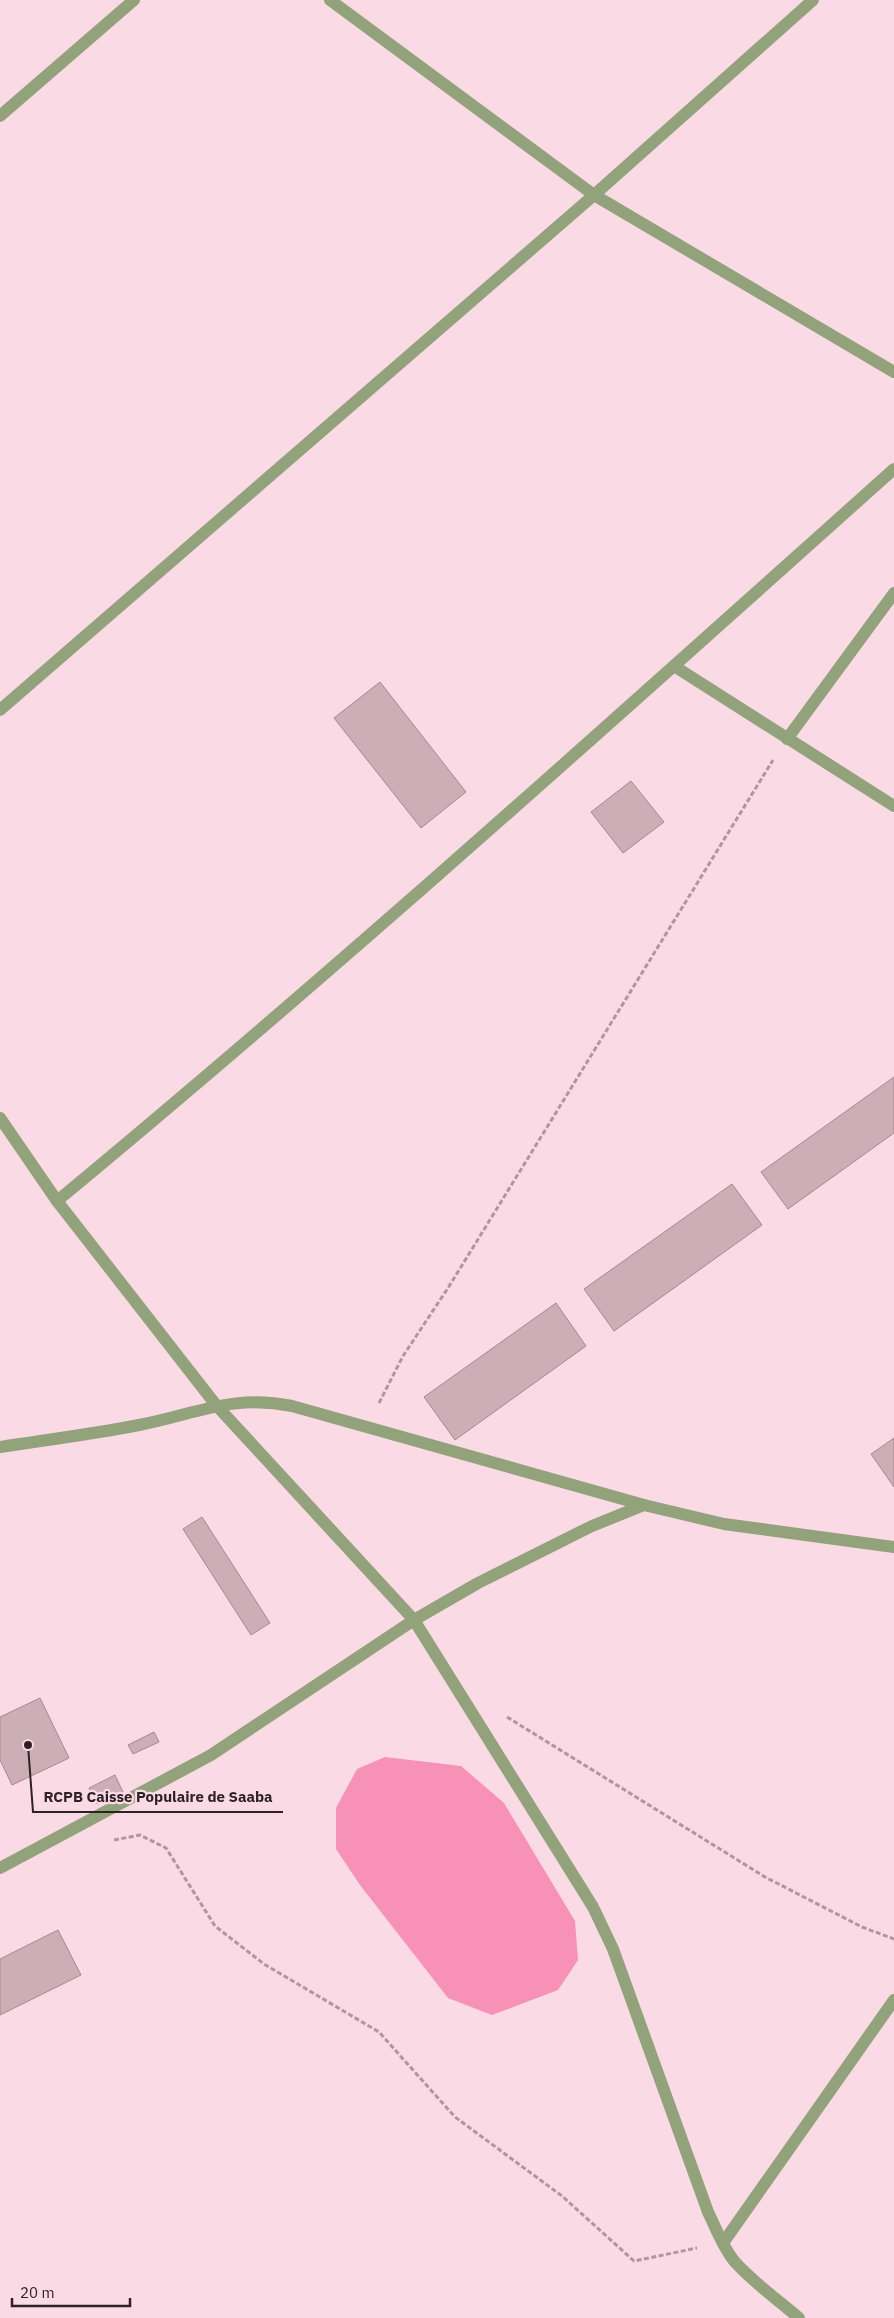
<svg xmlns="http://www.w3.org/2000/svg" width="894" height="2318" font-family="'IBM Plex Sans',sans-serif">
	<style>
		.forest { fill: #f791b5 }
		.building { fill: #ccaeb7; stroke: #a58891 }
		.lines { fill: none; stroke-linecap: round; stroke-linejoin: round }
		.path { stroke: #b0979f; stroke-width: 3; stroke-dasharray: 5 2.5; stroke-linecap: butt }
		.minor { stroke: #92a27b; stroke-width: 12 }
		.leader { fill: none; stroke: #2e2226; stroke-width: 2 }
		.callout-dot { fill: #2e2226; stroke: #fadae4; stroke-width: 2 }
		.callout-label { font-size: 15px; text-anchor: middle; font-weight: bold; fill: #2e2226; stroke: #fadae4; stroke-width: 4.5; stroke-linejoin: round; paint-order: stroke }
	</style>
	<rect width="100%" height="100%" fill="#fadae4"/>
	<path class="forest" d="M385,1757L461,1766L504,1803L575,1921L578,1960L558,1990L492,2015L448,1998L360,1885L336,1849V1808L357,1769Z"/>
	<g class="building">
		<path d="M380,682L466,792L421,828L334,718Z"/>
		<path d="M631,781L664,822L623,853L591,812Z"/>
		<path d="M894,1077V1133L788,1209L761,1172Z"/>
		<path d="M732,1184L762,1225L614,1331L584,1289Z"/>
		<path d="M556,1303L586,1346L455,1440L424,1397Z"/>
		<path d="M894,1438V1487L871,1454Z"/>
		<path d="M202,1517L270,1623L251,1635L183,1529Z"/>
		<path d="M40,1698L69,1758L12,1785L0,1760V1717Z"/>
		<path d="M154,1732L159,1742L133,1754L128,1745Z"/>
		<path d="M115,1775L123,1792L97,1804L89,1788Z"/>
		<path d="M58,1930L81,1975L0,2015V1959Z"/>
	</g>
	<g class="lines">
		<g class="path">
			<path d="M379,1403L403,1356L448,1288L773,760"/>
			<path d="M507,1717L765,1877L862,1927L894,1939"/>
			<path d="M114,1840L140,1835L166,1848L215,1926L264,1964L379,2032L455,2117L562,2196L634,2261L697,2248"/>
		</g>
		<g class="minor">
			<path d="M330,0L594,195L894,372"/>
			<path d="M0,116L134,0"/>
			<path d="M674,666L894,806"/>
			<path d="M0,710L594,195L813,0"/>
			<path d="M787,739L894,593"/>
			<path d="M0,1118L57,1201L216,1405L414,1620L593,1907L613,1949L708,2212C716,2228 723,2248 735,2262C754,2283 778,2300 799,2318"/>
			<path d="M57,1201C342,965 618,716 894,469"/>
			<path d="M0,1447C46,1440 93,1434 139,1425C196,1414 232,1394 292,1406L644,1505"/>
			<path d="M0,1868L211,1755L414,1620L478,1583L592,1526L644,1505L724,1524L894,1547"/>
			<path d="M723,2243L894,2000"/>
		</g>
	</g>
	<path class="leader" d="M28 1745L33 1812H283"/>
	<circle class="callout-dot" cx="28" cy="1745" r="5"/>
	<g class="callout-label">
		<text x="158" y="1802">RCPB Caisse Populaire de Saaba</text>
	</g>
	<path d="M12 2298v8h118v-8" fill="none" stroke="#2e2226" stroke-width="2.5"/>
	<text x="20" y="2298" font-size="15" fill="#2e2226" stroke="#fadae4" stroke-width="4" paint-order="stroke">20 m</text>
</svg>
